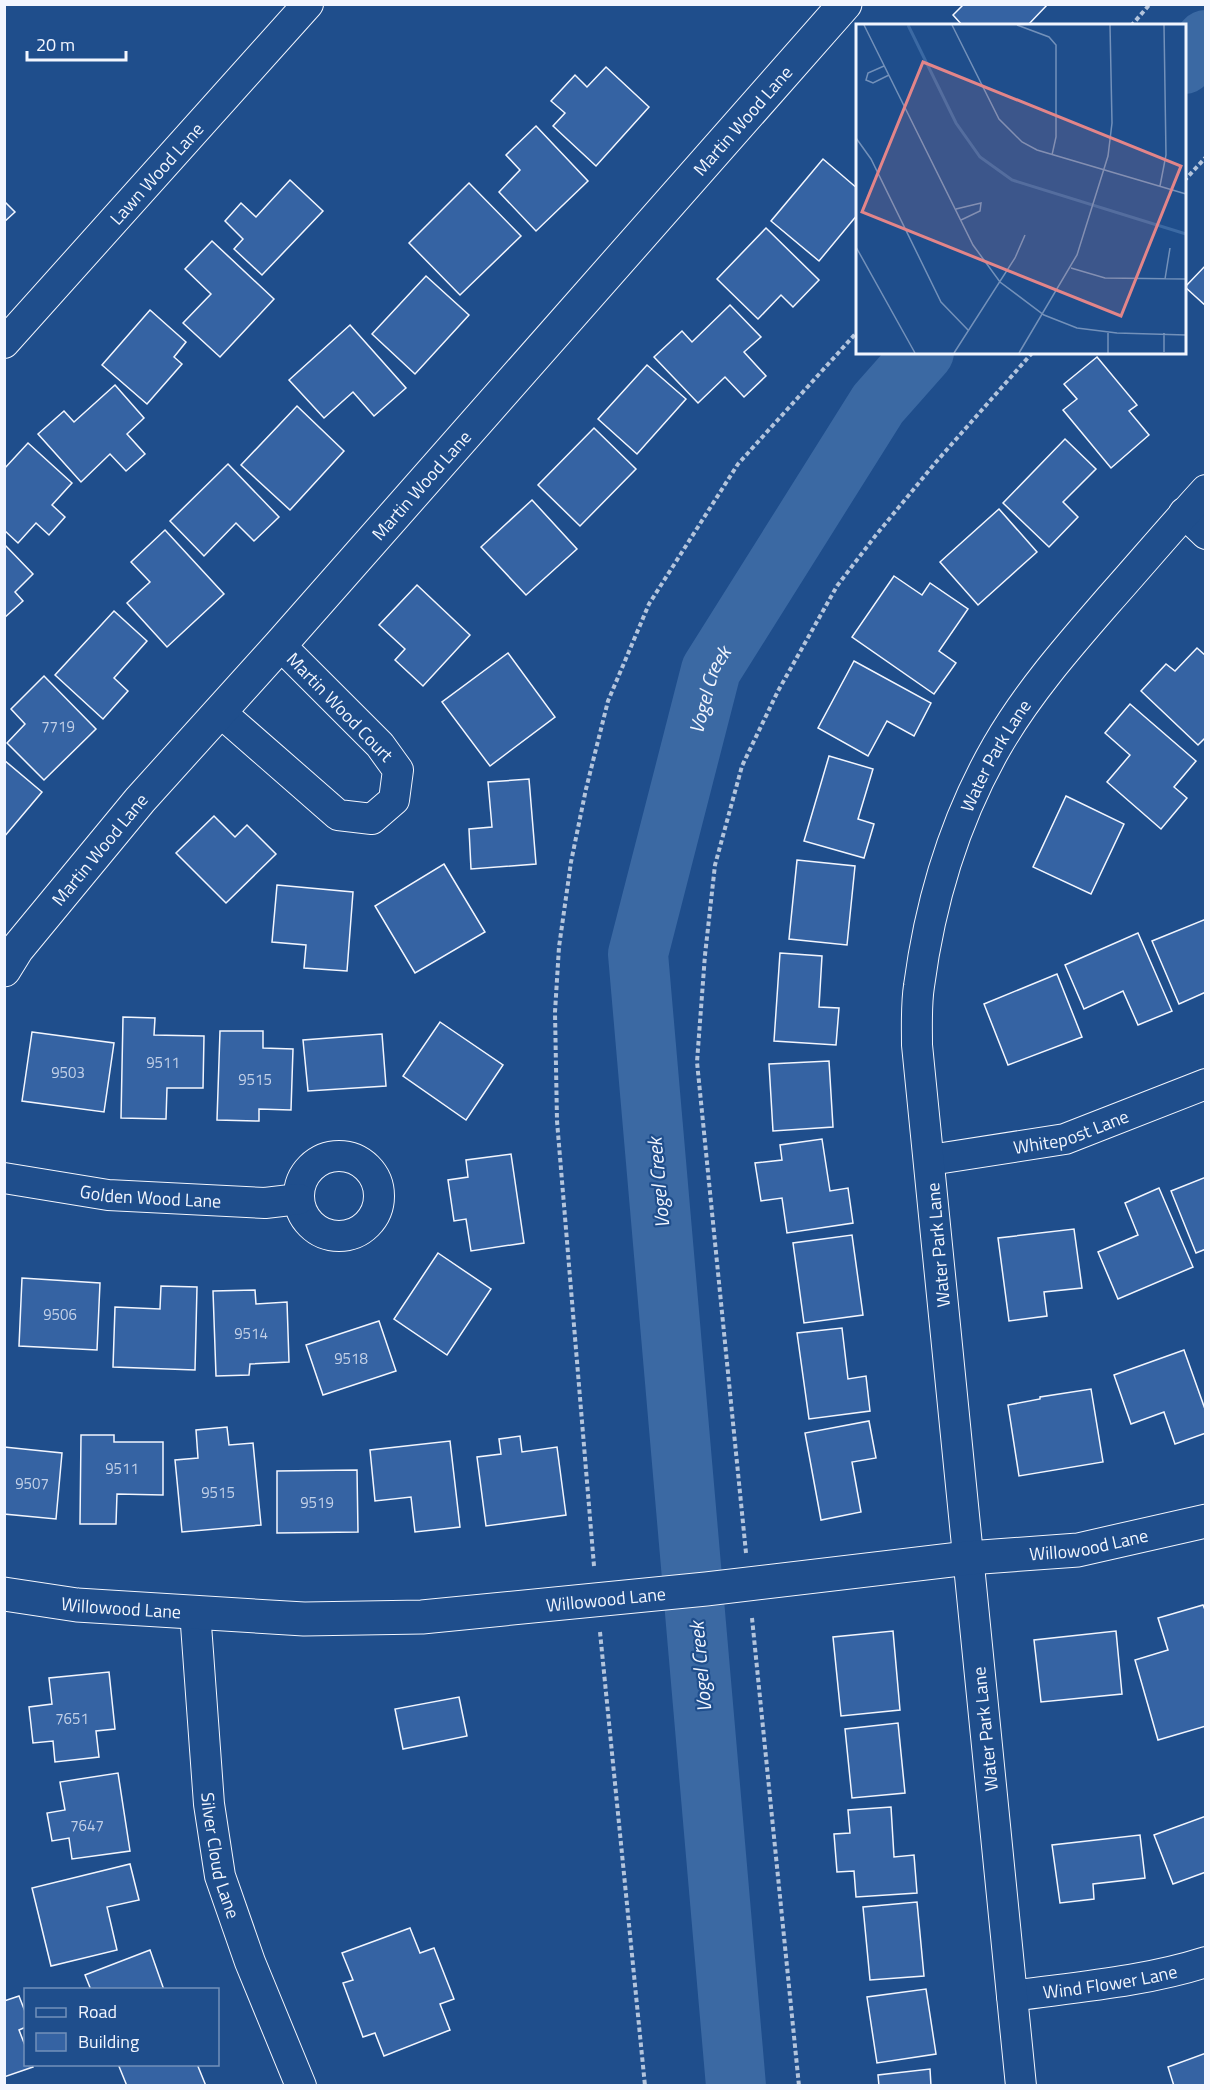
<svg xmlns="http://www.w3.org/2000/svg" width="1210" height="2090" font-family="'Titillium Web',sans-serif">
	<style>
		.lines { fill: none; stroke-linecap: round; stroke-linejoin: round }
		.river { stroke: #3b69a3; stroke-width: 60 }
		.building { fill: #3563a3; stroke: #f2f6ff; stroke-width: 1.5 }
		.street-casing { stroke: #f2f6ff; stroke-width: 32 }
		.secondary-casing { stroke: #f2f6ff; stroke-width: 35 }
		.path { stroke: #b3c4dc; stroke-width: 4; stroke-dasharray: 4.5 3; stroke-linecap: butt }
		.street { stroke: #1f4e8c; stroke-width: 30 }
		.secondary { stroke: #1f4e8c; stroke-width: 33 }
		.labels { text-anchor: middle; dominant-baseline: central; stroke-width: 4.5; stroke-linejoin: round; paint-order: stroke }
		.number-label { font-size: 15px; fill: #c3d1e8 }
		.street-label { font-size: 18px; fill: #f2f6ff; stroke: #1f4e8c }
		.water-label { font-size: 20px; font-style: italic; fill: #f2f6ff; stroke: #1f4e8c }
		.inset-river { fill: none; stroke: #3b69a3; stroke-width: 3 }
		.inset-road { fill: none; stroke: #7391ba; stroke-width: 1.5 }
		.view { fill: #e38589; fill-opacity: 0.15; stroke: #e38589; stroke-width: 3 }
		.inset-edge { fill: none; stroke: #f2f6ff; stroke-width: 3 }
	</style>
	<rect width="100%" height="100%" fill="#1f4e8c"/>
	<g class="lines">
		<g class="river">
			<path d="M1184,64L1206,40"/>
			<path id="s1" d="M736,2086L638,954L711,670L878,404L924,352"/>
		</g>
	</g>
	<g class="building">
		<path d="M964,4H1048L1027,26H963L953,15Z"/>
		<path d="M606,67L649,107L596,166L553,126L565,113L551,101L575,75L587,87Z"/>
		<path d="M536,126L588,181L536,231L499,192L520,170L506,155Z"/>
		<path d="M823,159L858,189V214L819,261L771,221Z"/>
		<path d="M290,180L323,211L262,275L234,249L243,239L225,221L241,203L256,217Z"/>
		<path d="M469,183L521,236L460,295L409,243Z"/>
		<path d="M4,201L15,212L4,222Z"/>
		<path d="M766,228L819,280L793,307L781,295L758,319L717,279Z"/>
		<path d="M212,241L274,299L220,357L183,323L211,294L185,269Z"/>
		<path d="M1206,265V306L1185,287Z"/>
		<path d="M426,276L469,315L415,374L372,334Z"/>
		<path d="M730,305L761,337L744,352L766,376L744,397L725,377L698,403L654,357L682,331L692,342Z"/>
		<path d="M150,310L186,342L174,357L182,364L147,404L102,365Z"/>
		<path d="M350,325L406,388L374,416L353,392L324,418L289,380Z"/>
		<path d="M1097,357L1137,405L1129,411L1149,435L1111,468L1063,410L1077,399L1064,384Z"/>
		<path d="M647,365L686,399L637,454L598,419Z"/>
		<path d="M115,385L144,418L127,434L145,454L126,471L110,454L81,482L38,434L64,411L74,422Z"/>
		<path d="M297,406L344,451L290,510L241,465Z"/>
		<path d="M594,428L636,469L580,526L538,485Z"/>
		<path d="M1065,439L1096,469L1063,502L1078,517L1049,547L1003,503Z"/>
		<path d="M28,443L72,483L52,505L65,517L49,535L36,523L18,543L4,530V469Z"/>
		<path d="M228,464L279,517L254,541L236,523L204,556L170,521Z"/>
		<path d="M532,500L577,549L526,595L481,547Z"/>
		<path d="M999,509L1037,552L978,605L940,562Z"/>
		<path d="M165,530L224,594L167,647L127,603L150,582L131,562Z"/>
		<path d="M4,544L33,574L15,592L23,601L4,618Z"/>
		<path d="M894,576L922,595L930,583L968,609L939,651L956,663L934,694L852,637Z"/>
		<path d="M417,585L470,635L423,686L395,660L405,649L379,625Z"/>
		<path d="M114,611L147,641L114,678L128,691L103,719L55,675Z"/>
		<path d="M1197,648L1206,656V737L1198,745L1141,691L1166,664L1175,671Z"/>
		<path d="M508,653L555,717L490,766L442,702Z"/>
		<path d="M854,661L931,703L914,736L887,721L868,756L818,728Z"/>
		<path d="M44,676L96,729L44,780L7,743L25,724L11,709Z"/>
		<path d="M1130,704L1196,761L1174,787L1187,798L1161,829L1107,782L1130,755L1105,733Z"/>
		<path d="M829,756L873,769L858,819L874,824L864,858L804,841Z"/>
		<path d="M4,760L42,792L4,837Z"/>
		<path d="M529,779L536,864L471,869L469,829L492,827L488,782Z"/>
		<path d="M1066,796L1124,824L1091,894L1033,867Z"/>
		<path d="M214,816L235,837L247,825L276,854L226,903L176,853Z"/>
		<path d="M797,860L855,866L847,945L789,939Z"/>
		<path d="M444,864L485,932L415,973L375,906Z"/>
		<path d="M277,885L353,892L347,971L304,968L306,945L272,942Z"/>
		<path d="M1206,919V992L1179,1004L1152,941Z"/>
		<path d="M1138,933L1172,1011L1138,1025L1123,991L1084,1009L1065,965Z"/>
		<path d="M780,953L822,956L819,1007L839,1008L836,1045L774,1041Z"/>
		<path d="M1057,974L1082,1037L1008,1065L984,1004Z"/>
		<path d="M123,1017L155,1018L154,1035L204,1036L203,1088H167L166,1119L121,1118Z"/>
		<path d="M440,1022L503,1065L466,1120L403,1076Z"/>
		<path d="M220,1031H263V1048L293,1049L291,1110L259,1109V1121L217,1120Z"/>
		<path d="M32,1032L114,1043L104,1112L22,1101Z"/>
		<path d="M382,1034L386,1086L308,1091L303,1040Z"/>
		<path d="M829,1061L833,1127L773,1131L769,1064Z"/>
		<path d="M822,1139L830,1191L848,1188L853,1223L787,1233L782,1198L761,1201L755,1163L782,1160L780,1145Z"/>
		<path d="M511,1154L524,1243L471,1251L466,1219L454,1221L448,1180L468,1177L466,1160Z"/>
		<path d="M1206,1177V1249L1196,1253L1171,1191Z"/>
		<path d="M1159,1188L1193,1267L1118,1299L1098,1252L1138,1235L1125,1203Z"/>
		<path d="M1074,1229L1082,1288L1044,1292L1047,1316L1009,1321L998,1238Z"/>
		<path d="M852,1235L863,1315L804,1323L793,1243Z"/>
		<path d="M438,1253L491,1289L447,1355L394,1319Z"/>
		<path d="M22,1278L100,1283L97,1350L19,1346Z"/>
		<path d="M161,1286L197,1287L195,1370L113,1367L115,1307L160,1309Z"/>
		<path d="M255,1290L256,1304L287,1302L289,1362L250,1364L249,1375L216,1376L213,1291Z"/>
		<path d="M379,1321L396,1371L323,1395L306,1345Z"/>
		<path d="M842,1328L848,1379L866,1376L870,1411L809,1419L797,1333Z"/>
		<path d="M1184,1350L1206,1412V1433L1175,1444L1164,1412L1131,1424L1114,1375Z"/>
		<path d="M1091,1389L1103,1462L1019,1476L1008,1405L1040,1399V1397Z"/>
		<path d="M869,1421L876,1458L852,1462L861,1512L821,1520L805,1433Z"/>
		<path d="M227,1427L229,1445L253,1443L261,1525L182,1532L175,1460L198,1458L196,1430Z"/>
		<path d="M81,1435H114V1442H163V1495L117,1494L116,1524H80Z"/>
		<path d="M520,1436L522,1452L557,1447L566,1515L486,1526L477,1457L501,1454L499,1439Z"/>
		<path d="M450,1441L460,1527L415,1532L411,1497L375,1501L370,1450Z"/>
		<path d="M4,1447L62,1453L56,1519L4,1514Z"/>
		<path d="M357,1470L358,1532L277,1533V1471Z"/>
		<path d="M1203,1605L1206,1612V1726L1158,1740L1135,1660L1168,1650L1158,1618Z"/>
		<path d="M893,1631L900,1710L841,1716L833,1637Z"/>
		<path d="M1116,1631L1122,1694L1041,1702L1034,1640Z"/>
		<path d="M109,1672L115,1729L96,1731L99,1757L55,1762L53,1741L33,1743L29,1707L52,1704L49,1678Z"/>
		<path d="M459,1697L467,1736L403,1749L395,1709Z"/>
		<path d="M898,1723L905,1793L852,1798L845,1729Z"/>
		<path d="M118,1773L130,1851L72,1859L69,1838L52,1841L47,1813L65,1810L60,1782Z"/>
		<path d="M891,1807L894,1857L914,1855L917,1893L856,1897L854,1871L837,1872L834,1834L850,1833L848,1810Z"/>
		<path d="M1206,1816V1872L1173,1884L1154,1835Z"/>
		<path d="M1140,1835L1145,1878L1093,1884L1094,1899L1060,1903L1052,1845Z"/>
		<path d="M130,1864L139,1900L107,1907L117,1950L51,1966L32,1888Z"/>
		<path d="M917,1902L924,1976L870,1980L863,1907Z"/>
		<path d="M410,1928L420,1953L434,1948L454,1999L440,2004L450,2030L384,2056L375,2033L363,2037L343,1983L353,1980L342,1953Z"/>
		<path d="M150,1950L164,1990H91L85,1975Z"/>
		<path d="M926,1989L936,2054L877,2063L867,1997Z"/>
		<path d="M19,1996L26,2014V2027L19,2030L26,2048V2064H32L33,2067L4,2077V2001Z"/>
		<path d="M1206,2053V2086H1174L1168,2067Z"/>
		<path d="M118,2064H197L206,2086H127Z"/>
		<path d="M930,2069L931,2086H879L878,2075Z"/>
	</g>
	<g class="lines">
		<g class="street-casing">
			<g id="street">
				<path id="s2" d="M4,343L308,4"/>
				<path d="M1184,513L1206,534"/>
				<path d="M219,711L338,815L372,819L394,800L398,770L380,745L280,645"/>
				<circle cx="339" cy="1196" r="40"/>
				<path id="s3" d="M930,1160L1065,1139L1206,1084"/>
				<path id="s4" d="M4,1178L108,1195L265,1203L299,1199"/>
				<path id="s5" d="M195,1611L209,1804L220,1876L250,1962L301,2086"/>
				<path id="s6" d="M1012,1996C1077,1987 1143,1982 1206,1962"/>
				<path id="s7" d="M1021,2086L917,1045C917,1026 916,1005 919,986C930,903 955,819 997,746C1027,694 1067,648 1107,602C1140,565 1172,527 1206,490"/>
			</g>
		</g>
		<g class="secondary-casing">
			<g id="secondary">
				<path id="s8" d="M4,970L17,949L140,800L280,645L845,4"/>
				<path id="s9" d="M4,1594L77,1605L304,1619L422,1617L706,1589L968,1558L1078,1550L1206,1521"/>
			</g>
		</g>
		<g class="path">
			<path d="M1131,26L1150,4"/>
			<path d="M1184,181L1206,157"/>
			<path d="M746,1553L697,1062L705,955L715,865L742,766L778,691L837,586L876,535L936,462L1033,352"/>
			<path d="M594,1566L557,1121L555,1012L559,947L571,862L586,789L608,701L649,604L738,464L858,331"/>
			<path d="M752,1618L799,2086"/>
			<path d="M600,1632L645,2086"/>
		</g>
		<use href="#street" class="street"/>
		<use href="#secondary" class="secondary"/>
	</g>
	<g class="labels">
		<g class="number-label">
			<text x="58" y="726">7719</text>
			<text x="163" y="1062">9511</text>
			<text x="68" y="1072">9503</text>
			<text x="255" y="1079">9515</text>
			<text x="60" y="1314">9506</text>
			<text x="251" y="1333">9514</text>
			<text x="351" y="1358">9518</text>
			<text x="122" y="1468">9511</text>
			<text x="32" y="1483">9507</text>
			<text x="218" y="1492">9515</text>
			<text x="317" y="1502">9519</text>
			<text x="72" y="1718">7651</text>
			<text x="87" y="1825">7647</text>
		</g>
		<g class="street-label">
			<text stroke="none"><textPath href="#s8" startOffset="1126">Martin Wood Lane</textPath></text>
			<text stroke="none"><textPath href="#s2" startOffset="228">Lawn Wood Lane</textPath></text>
			<text stroke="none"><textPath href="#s8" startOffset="640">Martin Wood Lane</textPath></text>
			<text transform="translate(340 707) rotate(46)">Martin Wood Court</text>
			<text stroke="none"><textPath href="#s7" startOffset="1350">Water Park Lane</textPath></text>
			<text stroke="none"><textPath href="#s8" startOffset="154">Martin Wood Lane</textPath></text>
			<text stroke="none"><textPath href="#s3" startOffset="144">Whitepost Lane</textPath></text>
			<text stroke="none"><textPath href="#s4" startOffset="148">Golden Wood Lane</textPath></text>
			<text transform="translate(938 1245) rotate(-95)">Water Park Lane</text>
			<text stroke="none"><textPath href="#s9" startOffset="1090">Willowood Lane</textPath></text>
			<text stroke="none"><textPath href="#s9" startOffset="604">Willowood Lane</textPath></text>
			<text stroke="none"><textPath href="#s9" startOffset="118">Willowood Lane</textPath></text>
			<text transform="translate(985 1729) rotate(-96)">Water Park Lane</text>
			<text stroke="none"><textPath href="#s5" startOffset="246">Silver Cloud Lane</textPath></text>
			<text stroke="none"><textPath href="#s6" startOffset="99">Wind Flower Lane</textPath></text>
		</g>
		<g class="water-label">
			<text stroke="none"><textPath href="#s1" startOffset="1410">Vogel Creek</textPath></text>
			<text transform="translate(658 1183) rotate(-95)">Vogel Creek</text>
			<text transform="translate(700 1667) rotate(-95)">Vogel Creek</text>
		</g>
	</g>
	<g transform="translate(856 24)">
		<rect width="330" height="330" fill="#1f4e8c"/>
		<path class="inset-river" d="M52,1L100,99L124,133L156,156L330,210"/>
		<path class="inset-road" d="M8,1L117,221L144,258L188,291L221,304L261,309L330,311M96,1L143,95L166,118L181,126L330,170M161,1L193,13L200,21V113L196,131M28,42L12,49L10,56L17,59L33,51M0,114L15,135L85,278L112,306M304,162L310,131L308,1M100,185L125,179L124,187L105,196M0,223L59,329M215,244L249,254L330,255M309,255L314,224M308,309V328M98,329L159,234L169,211M163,329L221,231L252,132L256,99L254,1M252,329V309"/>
		<path class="view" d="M67,38L325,142L265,292L6,188Z"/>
		<rect width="330" height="330" class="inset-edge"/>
	</g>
	<rect width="1210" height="2090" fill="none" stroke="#f2f6ff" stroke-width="12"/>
	<rect x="24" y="1988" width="195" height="78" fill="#1f4e8c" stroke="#7391ba" stroke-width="1.5"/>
	<rect x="36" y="2008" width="30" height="9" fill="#1f4e8c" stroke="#7391ba" stroke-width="1.5"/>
	<text x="78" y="2018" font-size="18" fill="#f2f6ff">Road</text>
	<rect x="36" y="2033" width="30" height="18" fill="#3563a3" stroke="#7391ba" stroke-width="1.5"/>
	<text x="78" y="2048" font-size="18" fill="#f2f6ff">Building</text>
	<path d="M27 51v9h99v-9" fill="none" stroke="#f2f6ff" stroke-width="3"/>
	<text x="36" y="51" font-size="18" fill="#f2f6ff" stroke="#1f4e8c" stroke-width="4.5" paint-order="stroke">20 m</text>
</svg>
